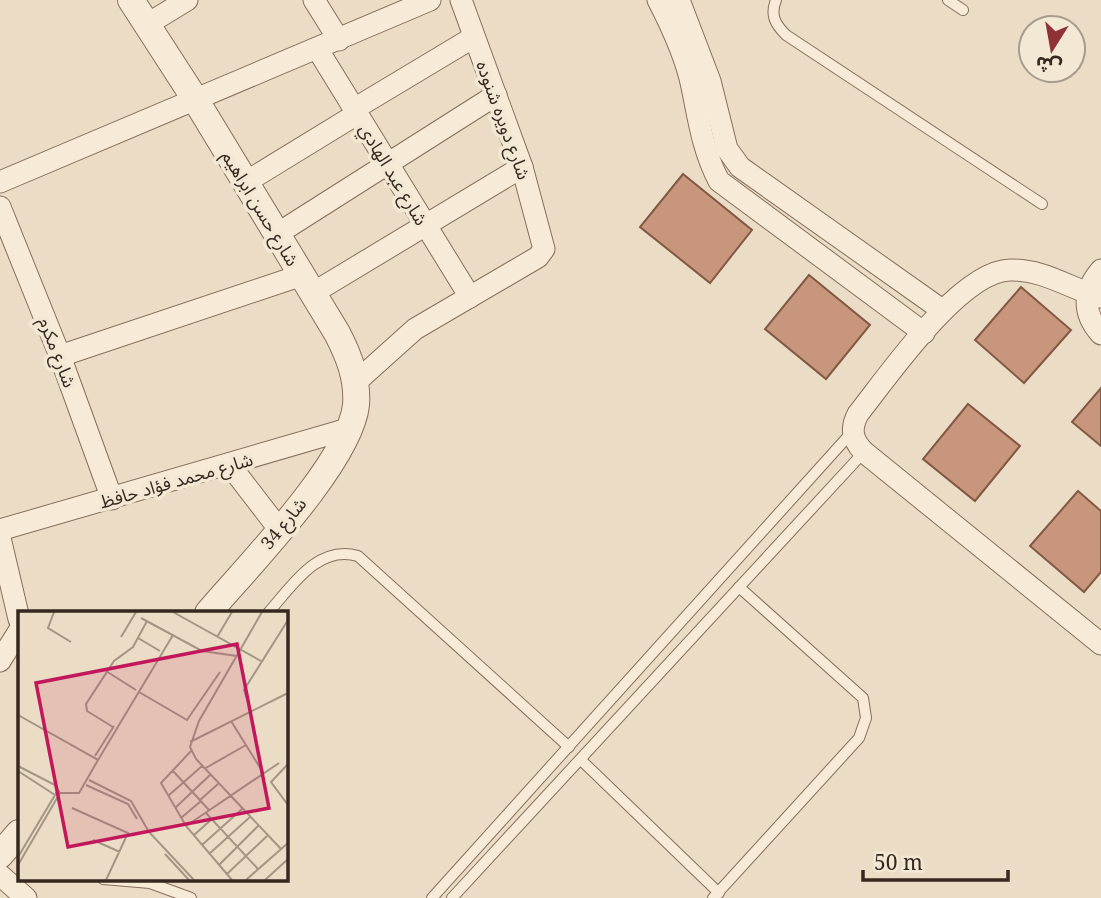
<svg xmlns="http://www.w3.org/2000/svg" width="1101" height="898" font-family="'Noto Serif','Noto Sans Arabic',serif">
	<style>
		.building { fill: #c7967d; stroke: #835843; stroke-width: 2 }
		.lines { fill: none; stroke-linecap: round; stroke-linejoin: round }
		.service-casing { stroke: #856f5c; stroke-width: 12 }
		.minor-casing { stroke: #856f5c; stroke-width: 23 }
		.tertiary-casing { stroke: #856f5c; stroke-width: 28 }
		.service { stroke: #f7ebd7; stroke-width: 10 }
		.minor { stroke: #f7ebd7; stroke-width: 21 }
		.tertiary { stroke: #f7ebd7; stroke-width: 26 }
		.labels { text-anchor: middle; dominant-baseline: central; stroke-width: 7; stroke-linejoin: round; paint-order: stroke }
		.street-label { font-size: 18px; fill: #36281f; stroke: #f3e8d4 }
		.inset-road { fill: none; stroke: #a39583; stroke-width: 2 }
		.view { fill: #c2185b; fill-opacity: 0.15; stroke: #c2185b; stroke-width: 3.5 }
		.inset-edge { fill: none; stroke: #36281f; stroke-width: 3.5 }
	</style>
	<rect width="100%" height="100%" fill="#ebddc5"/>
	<g class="building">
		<path d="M683,174L752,230L710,283L640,227Z"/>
		<path d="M809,275L870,325L826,379L765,329Z"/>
		<path d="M1021,287L1071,330L1024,383L975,340Z"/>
		<path d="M1101,388V446L1072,422Z"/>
		<path d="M968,404L1020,446L975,501L923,459Z"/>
		<path d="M1078,491L1101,511V572L1084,592L1030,546Z"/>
	</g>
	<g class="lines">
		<g class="service-casing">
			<g id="service">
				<path d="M776,0C770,15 775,24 786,35L1042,204"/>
				<path d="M948,0L963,10"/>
				<path d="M268,613C292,586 318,544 358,556L569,747"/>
				<path d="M581,760L719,893"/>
				<path d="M103,879L150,883L191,898"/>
				<path d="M432,898L852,432"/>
				<path d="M452,898L864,452"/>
				<path d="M713,898L859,738L866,718L863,698L739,587"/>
			</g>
		</g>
		<g class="minor-casing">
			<g id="minor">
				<path d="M314,0L339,40"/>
				<path d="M658,0C672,27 686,57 692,87C699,121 703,151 719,181L924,333"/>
				<path d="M679,0L710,81L727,149L740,167L942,310"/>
				<path d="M146,25L187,0"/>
				<path d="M318,50L470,297"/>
				<path d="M354,109L474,37"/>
				<path d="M0,182L430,0"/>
				<path d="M246,182L357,114"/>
				<path d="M0,207L60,356L112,499"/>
				<path d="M277,234L496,95"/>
				<path d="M1101,270C1083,291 1082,313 1101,334"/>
				<path d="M313,293L522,167"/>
				<path d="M1101,297C1070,289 1044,269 1010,270C960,271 888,376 858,414C850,429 852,440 864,452L1101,644"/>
				<path d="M60,356L302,275"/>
				<path d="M356,382L415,329L538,257L544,249L522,167L461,0"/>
				<path d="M229,464L279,529"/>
				<path d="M0,530L351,428"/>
				<path d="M0,538L19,619"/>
				<path d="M0,661L19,631"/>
				<path d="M0,875L26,898"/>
			</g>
		</g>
		<g class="tertiary-casing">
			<g id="tertiary">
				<path d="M131,0L195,99L337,333C349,356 358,379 356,405C350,462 247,567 208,613"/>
				<path d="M0,855L19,833"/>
			</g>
		</g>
		<use href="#service" class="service"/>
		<use href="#minor" class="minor"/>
		<use href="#tertiary" class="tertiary"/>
	</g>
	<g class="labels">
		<g class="street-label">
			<text transform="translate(504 120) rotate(70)">شارع دويره شنوده</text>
			<text transform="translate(394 174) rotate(59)">شارع عبد الهادي</text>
			<text transform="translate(261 208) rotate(59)">شارع حسن ابراهيم</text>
			<text transform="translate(58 352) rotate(69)">شارع مكرم</text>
			<text transform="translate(176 480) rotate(-16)">شارع محمد فؤاد حافظ</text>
			<text transform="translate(283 523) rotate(-51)">شارع 34</text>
		</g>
	</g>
	<g transform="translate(18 611)">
		<rect width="270" height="270" fill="#ebddc5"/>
		<path class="inset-road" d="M36,1L30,17L53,31M155,1L243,50M244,1L181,110L172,136L178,148L263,238M123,7L184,40L219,45M103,26L118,1M199,26L214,1M120,27L142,40M88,60L118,79M121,81L169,109L202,61M233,100L226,79L270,9M0,104L80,149L61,182H37M213,110L246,163M95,116L69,100L68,93L96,50L115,36L129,10M172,131L270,82M173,140L143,172L168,215L214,269M77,145L96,115M80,149L155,24M270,153L253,171L270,194M0,155L37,174L42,182L0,254M186,158L228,134M0,160L37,184L0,246M155,160L191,199M71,169L113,190L131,221L176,269M68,174L110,193L119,208M150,185L184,155M182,189L200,173M54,197L110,222L88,269M157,197L192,164M188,202L240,258M163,207L183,190M168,215L261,152M176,224L194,208M75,229L102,241M184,234L224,198M147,243L171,269M191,243L232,206M201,254L240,215M209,263L249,225M228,269L270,232M247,269L270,248"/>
		<path class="view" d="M219,33L251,197L50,236L18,72Z"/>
		<rect width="270" height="270" class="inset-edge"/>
	</g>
	<g transform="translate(1052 49) rotate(191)"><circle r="33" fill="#f3e8d4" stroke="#a79b8c" stroke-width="2"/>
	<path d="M0-5L12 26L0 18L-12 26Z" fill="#903037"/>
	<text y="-10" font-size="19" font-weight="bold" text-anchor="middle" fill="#36281f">ش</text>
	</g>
	<path d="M863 870v10h145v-10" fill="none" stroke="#36281f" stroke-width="3.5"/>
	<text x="874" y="870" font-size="21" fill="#36281f" stroke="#f3e8d4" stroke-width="5" paint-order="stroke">50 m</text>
</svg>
